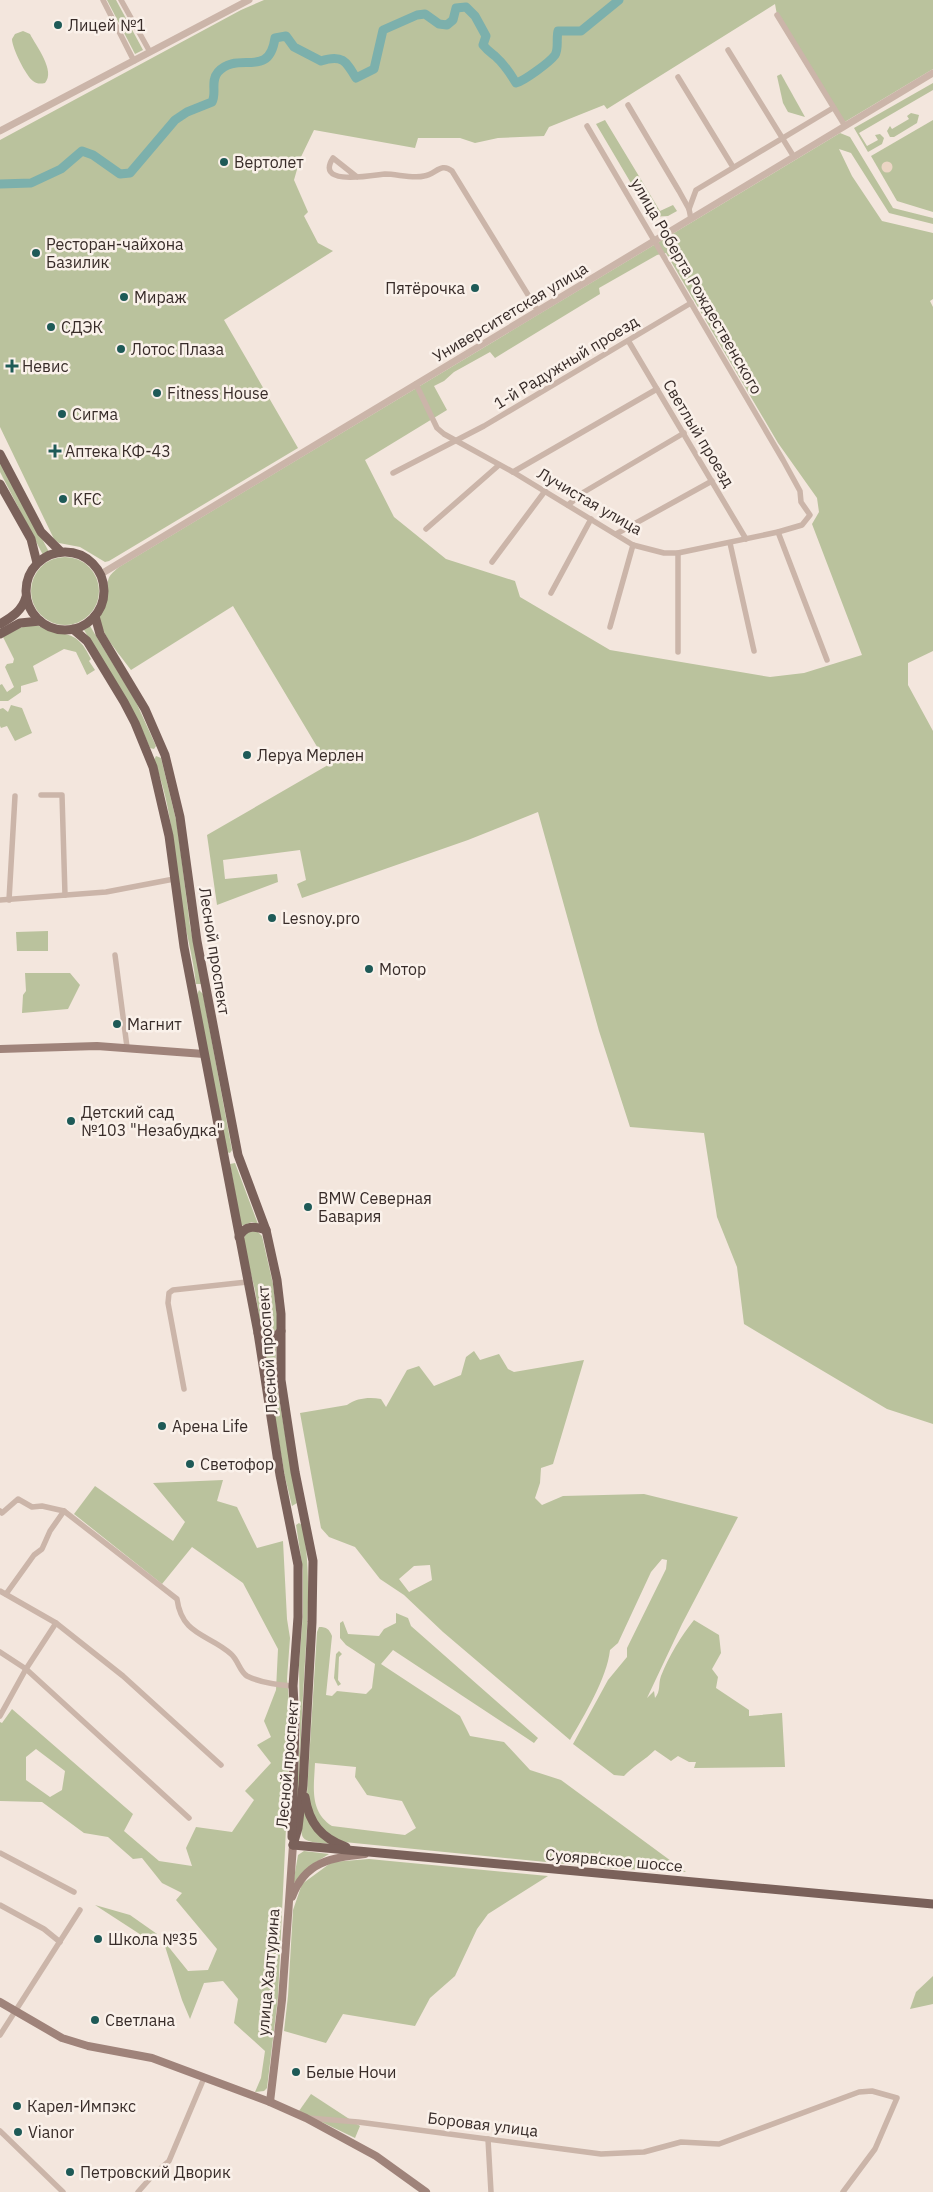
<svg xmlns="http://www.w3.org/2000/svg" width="933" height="2192" font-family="'IBM Plex Sans',sans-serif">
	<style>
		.green { fill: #bac29d; fill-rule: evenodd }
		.plaza { fill: #ebd5c4 }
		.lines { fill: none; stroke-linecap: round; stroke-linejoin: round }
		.river { stroke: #7cb0ac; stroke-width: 9 }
		.minor { stroke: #cbb5a9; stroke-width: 5.5 }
		.tertiary { stroke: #cbb5a9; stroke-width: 7 }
		.secondary { stroke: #9f837a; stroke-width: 8 }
		.primary { stroke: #7a615a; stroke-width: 9 }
		.poi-dot { fill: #1e5a57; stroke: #faf1ea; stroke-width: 2 }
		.labels { text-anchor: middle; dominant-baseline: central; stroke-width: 5; stroke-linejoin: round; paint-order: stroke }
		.poi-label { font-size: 16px; fill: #382c29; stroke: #faf1ea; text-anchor: start }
		.street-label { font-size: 16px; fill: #382c29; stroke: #faf1ea }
	</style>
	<rect width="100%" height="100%" fill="#f3e6dd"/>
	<g class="green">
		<path d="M107,0H116L143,50L135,54Z"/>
		<path d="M264,0H933V69L843,123L777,15L775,4L607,109L604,105L549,127L544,136L498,138L475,143L460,138H418L415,148L314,130L300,159L294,180L308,212L304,216L318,243L333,251L224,320L298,448L109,561L105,562L80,547L59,543L54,539L0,427V140L241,10Z"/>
		<path d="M23,31L30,34C36,46 56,71 45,83C40,84 37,84 33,81C26,76 12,48 12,39L15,34Z"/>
		<path d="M781,74L805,117L788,112L783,103L777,76Z"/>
		<path d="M933,83V90L859,133L867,146L878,140L875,135L880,134L884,138L882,144L868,152L854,128Z"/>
		<path d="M911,113L919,115L917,123L894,137H890L887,131L890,126L892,129L909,119L907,116Z"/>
		<path d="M605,120L660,211L673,205L677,211L668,216L651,217L596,124Z"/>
		<path d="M933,120V212L897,201L871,156Z"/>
		<path d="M840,133L850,137L893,208L933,218V224L889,213L851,153L839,149L852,176L882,221L933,233V299L930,301L933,307V651L908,663V685L933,731V1424L887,1409L744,1324L737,1267L717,1217L704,1133L630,1127L599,1031L538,812L468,840L302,898L297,884L306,880L300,850L223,860L225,879L277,874L278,882L217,905L207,835L328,765L233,606L131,670C123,658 97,630 100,616C102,608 107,602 107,594C109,578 105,579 119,567ZM666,253L778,443L817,498L819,512L812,524L862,655L804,673L770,677L610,650L520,597L515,581L446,559L394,517L365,460L447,410L434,386L444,381L454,372L490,352L495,358L600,294L599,288L657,255Z"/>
		<path d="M0,459L49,552L43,555L0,472Z"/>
		<circle cx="65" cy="591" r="34"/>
		<path d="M35,624C64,640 75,625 91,659L89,661L95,670L87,675L76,652L64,649L33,666L38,681L21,686V692L8,701H0V685L2,684L7,692L14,687L5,667L7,664L13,663L14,659L3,637L19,628Z"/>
		<path d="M90,626L136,702L156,746L154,749L150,748C133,705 108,669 84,630Z"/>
		<path d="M11,705L22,708L32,733L15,741L7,726L1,728L0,726V709L3,708L8,712Z"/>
		<path d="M156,756L161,758L177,824L190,926L202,984H196C193,956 185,929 181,902C174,853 172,806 154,760Z"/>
		<path d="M48,931V951H17L16,932Z"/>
		<path d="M25,973H70L80,985L68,1009L22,1013L23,995L26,991Z"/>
		<path d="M199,990L203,994L232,1150L230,1153L226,1152C218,1099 206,1047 197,995Z"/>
		<path d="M235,1163L258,1224L252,1222L241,1226L230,1164Z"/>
		<path d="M257,1231L262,1236L273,1284L278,1324L277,1329L271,1334L265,1332L261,1328L255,1290L243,1242L246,1232Z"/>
		<path d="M277,1340L275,1368L277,1387L297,1503L292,1506L285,1477L262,1342Z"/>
		<path d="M474,1351L480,1360L499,1354L508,1369L514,1372L584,1360L553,1464L541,1468L540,1483L535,1498L542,1505L563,1496L644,1494L738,1517L682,1624L647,1698L654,1691L655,1698C661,1691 658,1684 661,1676C669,1656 681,1636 694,1620L719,1635L721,1653L712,1669L718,1677L716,1688L749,1710V1716L782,1713L785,1767L694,1768L696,1762H689L678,1756L671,1761L655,1750C645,1760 633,1766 624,1776L614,1775L573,1744L608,1680L627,1657V1648L666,1569L667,1560L662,1559L651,1572L618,1643L610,1650C607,1678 584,1716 570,1740L443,1632L404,1595L380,1579L355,1547L329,1537L321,1528L300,1413L347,1405C357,1398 369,1397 381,1399L386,1407L407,1370L419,1366L434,1386L461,1375L466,1357ZM430,1565L432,1580L409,1592L399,1579L414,1566Z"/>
		<path d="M223,1480L217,1501L237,1507L257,1548L283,1541L287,1619L290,1638L287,1679L291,1722L278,1997L267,2088L264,2091L255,2092L261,2078L265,2051L234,2023L238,1999L223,1981L204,1983L190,2019L182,2000L163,1940L188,1971L208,1970L217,1949L176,1900L182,1893L162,1883L142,1858L133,1859L108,1837L84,1833L42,1802L0,1801V1722L2,1723L12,1709L133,1814L124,1831L159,1861L192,1866L186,1848L196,1827L232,1832L254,1800L245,1791L271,1763L257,1745L271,1737L264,1721L276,1690L278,1649L243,1583L192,1547L162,1584L74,1514L95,1486L173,1541L185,1522L153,1483ZM36,1749L65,1771L62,1790L50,1797L26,1780V1757Z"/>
		<path d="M299,1523L303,1526C312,1580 307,1625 304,1679C301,1723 300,1766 298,1810L296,1812L300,1737L299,1665L303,1613V1570L296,1525Z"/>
		<path d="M396,1613L408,1618L411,1626L538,1738L534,1743L393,1650L381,1664L460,1716L470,1736L504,1742L530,1770L561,1780L686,1872L604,1868L600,1851L586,1866L344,1842C318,1831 312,1820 307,1793L317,1632L319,1627C327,1627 329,1629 332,1636L326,1695L332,1696L337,1691L366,1694L372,1688L375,1664L346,1645L340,1638V1623L343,1621L348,1634L379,1636L384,1629L396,1623ZM315,1763L356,1767L355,1777L367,1795L402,1801L416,1828L405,1835L332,1826C309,1811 314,1787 315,1763Z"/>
		<path d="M339,1651L342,1654L339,1657L338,1680L341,1684L338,1686L334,1678L336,1654Z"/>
		<path d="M304,1809L332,1844C298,1841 299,1842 304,1809Z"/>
		<path d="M304,1851L329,1854L316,1862L293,1884L298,1855Z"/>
		<path d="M369,1859L548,1876L488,1914L477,1929L455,1976L430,1998L415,2026L343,2014L326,2043L284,2031L288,1996L293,1910L302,1884L332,1862Z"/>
		<path d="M95,1905L130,1915L157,1934L155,1944Z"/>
		<path d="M933,1976V2004L910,2009L916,1992Z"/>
		<path d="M311,2094L360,2126L355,2138L299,2111Z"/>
	</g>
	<circle class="plaza" cx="887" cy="167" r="5.5"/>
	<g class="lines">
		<path class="river" d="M0,184L31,183L61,169L82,151L93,155L120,174L130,173L175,120L187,112L212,102C217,93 210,81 218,72C238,50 269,80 275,38L286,36L294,47L321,61C342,54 346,61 356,78L374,69L383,30L417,15L425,14L439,24L447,25L453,20L456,8L466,7L475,16L486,36L483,45C487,50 490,52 495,56C504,64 510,73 516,83C524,81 550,62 555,55C559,49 556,39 558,31H581L619,0"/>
		<g class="minor">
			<path d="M103,0L134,61"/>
			<path d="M121,0L150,52"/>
			<path d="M777,15L845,126"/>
			<path d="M728,50L794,157"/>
			<path d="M678,77L733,167"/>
			<path d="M628,105L679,191L689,209L691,219"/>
			<path d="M357,177L333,158C314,187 374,175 385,174C397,174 413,179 424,176C436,174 441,162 452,171L538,311"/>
			<path d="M689,209L696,190L833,108"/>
			<path d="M629,342L746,539"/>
			<path d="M416,384L437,428L444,434L513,472L633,545L664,553H678L778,532L802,525L810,515L801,502L800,491L783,460L587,126"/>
			<path d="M513,472L657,389"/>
			<path d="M393,473L484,426L691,303"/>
			<path d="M568,505L584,492L684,433"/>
			<path d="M426,529L499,465"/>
			<path d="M778,532L827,660"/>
			<path d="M616,534L712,481"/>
			<path d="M730,543L754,651"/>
			<path d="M492,562L545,491"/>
			<path d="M551,593L591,519"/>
			<path d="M610,627L633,545"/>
			<path d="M678,652V553"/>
			<path d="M41,795H62L65,895"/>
			<path d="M0,900L106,892L174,879"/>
			<path d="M9,900L15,796"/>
			<path d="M115,955L127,1047"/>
			<path d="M184,1389L168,1303L169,1293L173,1290L247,1282"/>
			<path d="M0,1511L2,1513L18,1499L32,1507L42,1506L64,1511L177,1599C182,1636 209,1634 231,1654C238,1660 240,1672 247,1676C261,1683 278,1685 293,1686"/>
			<path d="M0,1591L56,1623L123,1676L221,1765"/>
			<path d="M6,1594L34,1555L42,1549L50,1531L64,1511"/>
			<path d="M0,1652L26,1669L189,1818"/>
			<path d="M0,1716L26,1669L56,1623"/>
			<path d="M0,1853L74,1892"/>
			<path d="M0,1905L44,1929L60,1942"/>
			<path d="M0,2035L80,1910"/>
			<path d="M308,2118L358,2122L601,2154L644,2152L681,2142L719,2144L859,2092L872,2091L897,2098L875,2149L843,2192"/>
			<path d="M0,2131L63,2192"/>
			<path d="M488,2139L491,2192"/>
			<path d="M138,2192L154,2174L169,2161L204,2078"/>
		</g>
		<g class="tertiary">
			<path d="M0,131L249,0"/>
			<path d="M101,574L933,73"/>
		</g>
		<g class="secondary">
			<path d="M0,1049L97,1046L204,1054"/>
			<path d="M292,1897C305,1861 331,1858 365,1854"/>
			<path d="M0,2002L62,2038L88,2046L152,2058L270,2102L306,2118L376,2156L426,2192"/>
			<path d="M270,2102L282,2000L293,1845"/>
		</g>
		<g class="primary">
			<path d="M0,454L41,532L60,551"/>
			<path d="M0,484L31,539L37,563"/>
			<circle cx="65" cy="591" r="39"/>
			<path d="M95,616L100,634L145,709L165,755L180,817L197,941L238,1155L266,1230L277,1280L281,1314V1380L295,1472L313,1561L312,1622L303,1785L298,1828L293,1845"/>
			<path d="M0,624C12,617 22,611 26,597"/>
			<path d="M73,629L87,641L124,702L135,723L153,767L169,836L184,947L258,1333L280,1475L298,1565V1617L293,1686L295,1723L292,1837"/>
			<path d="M0,634L20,623L40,621"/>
			<path d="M239,1237C245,1225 254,1226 266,1230"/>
			<path d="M258,1333C267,1340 274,1340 281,1331"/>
			<path d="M305,1797C309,1823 321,1838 346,1847"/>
			<path d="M293,1845L933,1904"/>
		</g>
	</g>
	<g class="poi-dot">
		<circle cx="58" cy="25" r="5"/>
		<circle cx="224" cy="162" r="5"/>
		<circle cx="36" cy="253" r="5"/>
		<circle cx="475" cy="288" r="5"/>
		<circle cx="124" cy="297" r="5"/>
		<circle cx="51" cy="327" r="5"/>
		<circle cx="121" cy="349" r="5"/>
		<path d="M9.5 358.5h5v5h5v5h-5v5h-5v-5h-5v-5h5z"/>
		<circle cx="157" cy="393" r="5"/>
		<circle cx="62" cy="414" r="5"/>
		<path d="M52.5 443.5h5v5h5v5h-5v5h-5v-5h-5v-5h5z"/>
		<circle cx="63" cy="499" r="5"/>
		<circle cx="247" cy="755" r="5"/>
		<circle cx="272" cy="918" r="5"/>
		<circle cx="369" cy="969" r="5"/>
		<circle cx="117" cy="1024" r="5"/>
		<circle cx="71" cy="1121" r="5"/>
		<circle cx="308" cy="1207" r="5"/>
		<circle cx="162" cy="1426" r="5"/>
		<circle cx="190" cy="1464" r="5"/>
		<circle cx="98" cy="1939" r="5"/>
		<circle cx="95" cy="2020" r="5"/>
		<circle cx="296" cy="2072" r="5"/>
		<circle cx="17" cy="2106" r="5"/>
		<circle cx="18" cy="2132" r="5"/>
		<circle cx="70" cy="2172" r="5"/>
	</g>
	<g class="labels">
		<g class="poi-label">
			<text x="68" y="25">Лицей №1</text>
			<text x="234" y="162">Вертолет</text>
			<text x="46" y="244">Ресторан-чайхона<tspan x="46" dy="18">Базилик</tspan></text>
			<text x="465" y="288" text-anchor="end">Пятёрочка</text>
			<text x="134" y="297">Мираж</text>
			<text x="61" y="327">СДЭК</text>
			<text x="131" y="349">Лотос Плаза</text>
			<text x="22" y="366">Невис</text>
			<text x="167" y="393">Fitness House</text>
			<text x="72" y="414">Сигма</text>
			<text x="65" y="451">Аптека КФ-43</text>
			<text x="73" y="499">KFC</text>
			<text x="257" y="755">Леруа Мерлен</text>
			<text x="282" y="918">Lesnoy.pro</text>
			<text x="379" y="969">Мотор</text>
			<text x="127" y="1024">Магнит</text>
			<text x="81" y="1112">Детский сад<tspan x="81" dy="18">№103 "Незабудка"</tspan></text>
			<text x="318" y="1198">BMW Северная<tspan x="318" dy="18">Бавария</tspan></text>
			<text x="172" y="1426">Арена Life</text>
			<text x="200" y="1464">Светофор</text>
			<text x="108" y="1939">Школа №35</text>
			<text x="105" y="2020">Светлана</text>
			<text x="306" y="2072">Белые Ночи</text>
			<text x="27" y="2106">Карел-Импэкс</text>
			<text x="28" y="2132">Vianor</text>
			<text x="80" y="2172">Петровский Дворик</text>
		</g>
		<g class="street-label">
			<text transform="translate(697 286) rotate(60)">улица Роберта Рождественского</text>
			<text transform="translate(510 312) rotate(-31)">Университетская улица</text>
			<text transform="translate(566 362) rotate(-31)">1-й Радужный проезд</text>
			<text transform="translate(699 433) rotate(59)">Светлый проезд</text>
			<text transform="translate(590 501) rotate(30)">Лучистая улица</text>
			<text transform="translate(215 951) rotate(81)">Лесной проспект</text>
			<text transform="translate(267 1350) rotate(-94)">Лесной проспект</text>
			<text transform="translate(287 1764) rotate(-85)">Лесной проспект</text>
			<text transform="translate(614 1860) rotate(5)">Суоярвское шоссе</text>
			<text transform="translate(268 1972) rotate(-85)">улица Халтурина</text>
			<text transform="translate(483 2124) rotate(7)">Боровая улица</text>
		</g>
	</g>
</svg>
